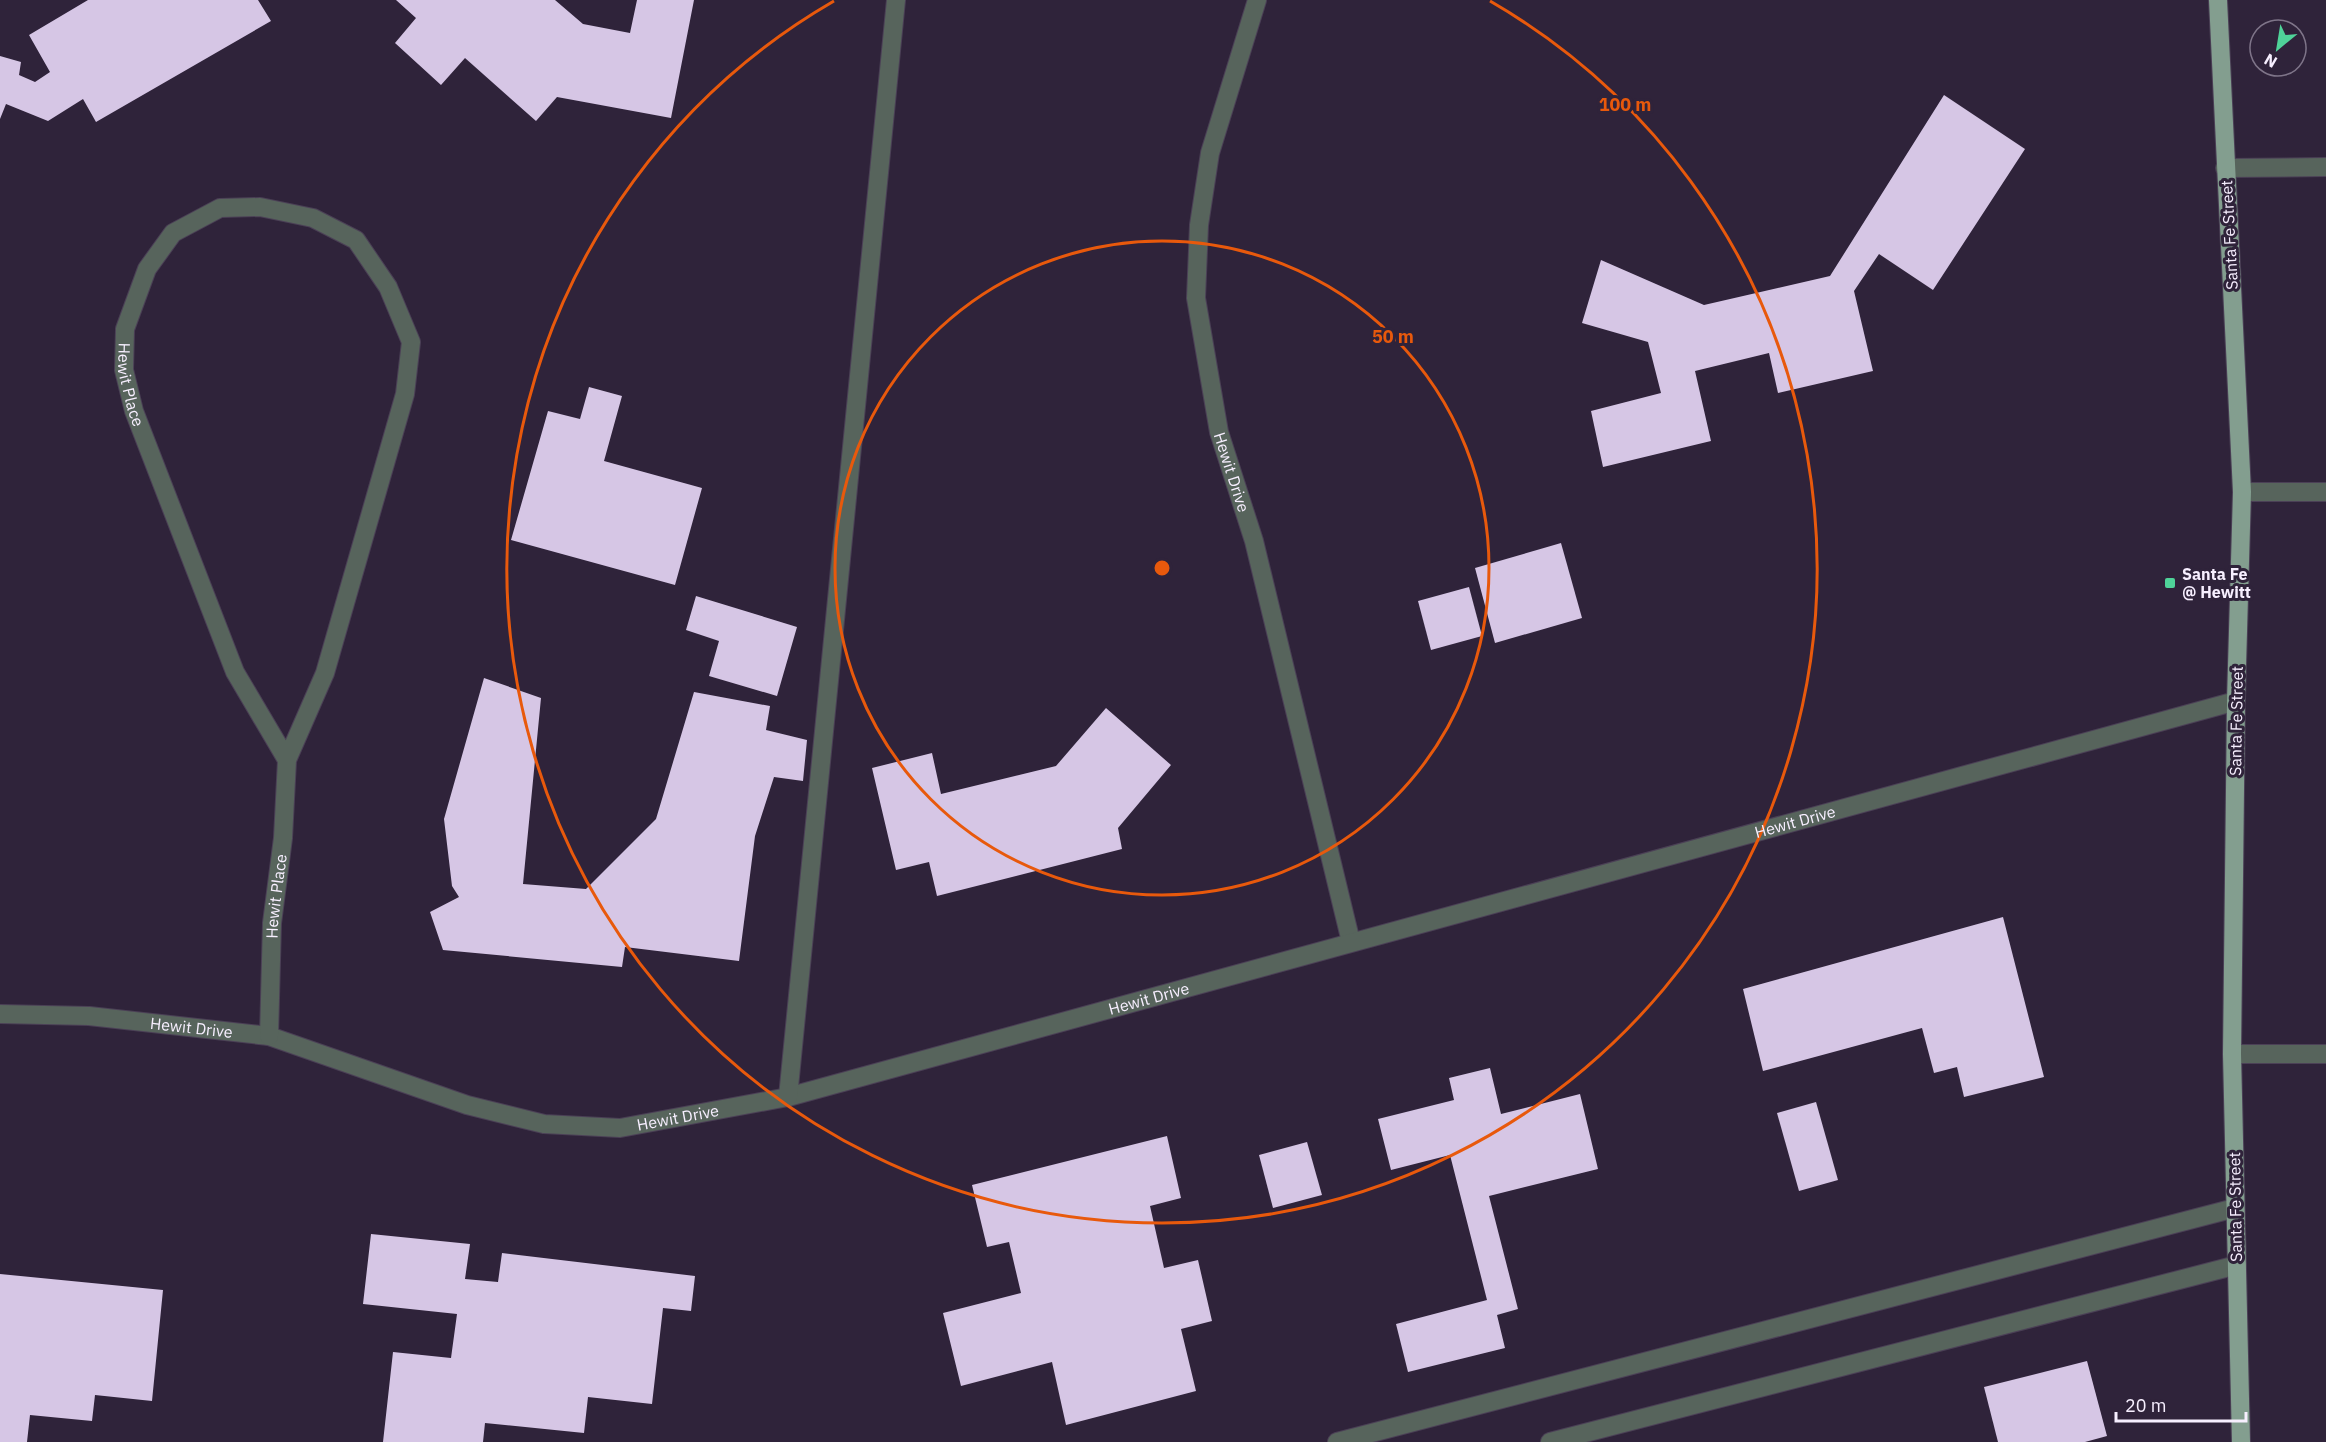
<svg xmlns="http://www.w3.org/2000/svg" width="2326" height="1442" font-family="'IBM Plex Sans',sans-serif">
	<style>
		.building { fill: #d6c6e5 }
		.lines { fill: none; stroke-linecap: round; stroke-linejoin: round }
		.minor-casing { stroke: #4b4056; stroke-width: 20 }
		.major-casing { stroke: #4b4056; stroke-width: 20 }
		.minor { stroke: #57645c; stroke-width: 18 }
		.major { stroke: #839e8f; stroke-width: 18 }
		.ring { fill: none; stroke: #e8590c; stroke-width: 3 }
		.poi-dot { fill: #4fd399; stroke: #2f233a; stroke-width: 2 }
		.labels { text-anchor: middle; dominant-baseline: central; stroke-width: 6; stroke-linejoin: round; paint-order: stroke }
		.street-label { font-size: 16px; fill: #f7efff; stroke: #2f233a }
		.poi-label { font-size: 16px; font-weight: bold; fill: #f7efff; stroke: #2f233a; text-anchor: start }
		.centre { fill: #e8590c; stroke: #2f233a; stroke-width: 3 }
		.ring-label { font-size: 18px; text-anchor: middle; font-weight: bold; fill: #e8590c; stroke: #2f233a; stroke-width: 6; stroke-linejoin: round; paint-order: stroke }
	</style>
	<rect width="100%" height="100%" fill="#2f233a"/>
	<g class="building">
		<path d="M88,0H258L271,21L96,122L83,99L48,121L6,104L0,119V56L21,62L19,75L35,82L50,72L29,35Z"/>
		<path d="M396,0H555L583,24L630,33L637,0H694L671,118L557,97L536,121L465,58L441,85L395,43L416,18Z"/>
		<path d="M1944,95L2025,149L1933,290L1879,254L1854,291L1873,371L1778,393L1769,353L1695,371L1711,441L1603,467L1591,411L1661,393L1648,342L1582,323L1601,260L1704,305L1830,276Z"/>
		<path d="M589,387L622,396L604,461L702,488L675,585L511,540L548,411L580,419Z"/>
		<path d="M1561,543L1582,618L1495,643L1475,568Z"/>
		<path d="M1469,587L1482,636L1431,650L1418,601Z"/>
		<path d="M696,596L797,627L777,696L709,676L719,641L686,630Z"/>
		<path d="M484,678L541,698L523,884L586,889L656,819L694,692L770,706L766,730L807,740L803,781L774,777L755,836L739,961L625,947L622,967L443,950L430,912L459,897L452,886L444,819Z"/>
		<path d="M1106,708L1171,765L1118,828L1122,849L937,896L929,862L896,870L872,768L932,753L941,794L1056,766Z"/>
		<path d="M2003,917L2044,1077L1964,1097L1957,1067L1934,1073L1922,1028L1763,1071L1743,989Z"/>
		<path d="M1490,1068L1501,1114L1580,1094L1598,1169L1489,1196L1518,1309L1497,1315L1505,1348L1408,1372L1396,1324L1487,1300L1450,1155L1391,1170L1378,1119L1454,1100L1449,1078Z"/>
		<path d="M1816,1102L1838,1180L1799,1191L1777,1113Z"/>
		<path d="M1167,1136L1181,1198L1150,1206L1164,1268L1198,1260L1212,1321L1181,1329L1196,1391L1066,1425L1052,1362L961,1386L943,1313L1021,1293L1009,1242L987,1247L972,1185Z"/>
		<path d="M1307,1142L1322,1195L1273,1208L1259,1155Z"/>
		<path d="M371,1234L470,1244L465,1279L498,1282L502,1253L695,1276L691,1311L663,1308L652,1404L588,1397L584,1433L485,1423L483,1442H383L393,1352L451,1358L457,1314L363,1304Z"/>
		<path d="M0,1274L163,1290L152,1401L95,1395L92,1421L30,1415L27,1442H0Z"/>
		<path d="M2087,1361L2107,1436L2085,1442H1998L1984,1387Z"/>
	</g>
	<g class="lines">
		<g class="minor-casing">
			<g id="minor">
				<path id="s1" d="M1257,0L1210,153L1199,225L1196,298L1219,432L1254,541L1351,942"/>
				<path d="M2225,168L2326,167"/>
				<path d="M2242,492H2326"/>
				<path id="s2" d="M0,1014L89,1016L269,1036L467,1105L544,1124L620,1128L788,1097L2236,701"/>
				<path id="s3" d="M269,1036L272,923L283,838L287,760L325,673L405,394L411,342L388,287L356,240L313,218L260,207L220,208L173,233L147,269L125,329L124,370L134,411L235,672L287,760"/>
				<path d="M2232,1054H2326"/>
				<path d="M788,1097L896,0"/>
				<path d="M1337,1442L2235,1208"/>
				<path d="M1550,1442L2237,1265"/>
			</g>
		</g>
		<g class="major-casing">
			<path id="major" d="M2218,0L2242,492L2236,701L2232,1054L2241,1442"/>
		</g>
		<use href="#minor" class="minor"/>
		<use href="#major" class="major"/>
	</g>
	<g class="ring">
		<circle cx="1162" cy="568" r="327"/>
		<path d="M1490 1A655 655 0 1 1 834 1"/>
	</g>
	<rect class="poi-dot" x="2164" y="577" width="12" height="12" rx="3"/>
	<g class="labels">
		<g class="street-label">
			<text transform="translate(2229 235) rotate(-93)">Santa Fe Street</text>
			<text stroke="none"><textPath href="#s3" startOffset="1191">Hewit Place</textPath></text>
			<text stroke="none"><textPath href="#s1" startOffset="484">Hewit Drive</textPath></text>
			<text transform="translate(2236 721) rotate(-89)">Santa Fe Street</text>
			<text stroke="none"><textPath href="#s2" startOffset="1850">Hewit Drive</textPath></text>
			<text stroke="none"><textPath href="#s3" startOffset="140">Hewit Place</textPath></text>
			<text stroke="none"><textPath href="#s2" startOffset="1180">Hewit Drive</textPath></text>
			<text stroke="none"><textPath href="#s2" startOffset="192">Hewit Drive</textPath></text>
			<text stroke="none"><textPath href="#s2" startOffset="694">Hewit Drive</textPath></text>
			<text transform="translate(2235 1207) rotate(-91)">Santa Fe Street</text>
		</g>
		<g class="poi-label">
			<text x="2182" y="574">Santa Fe<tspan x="2182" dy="18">@ Hewitt</tspan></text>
		</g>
	</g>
	<circle cx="1162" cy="568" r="9" class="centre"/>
	<g class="ring-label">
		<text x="1625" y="111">100 m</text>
		<text x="1393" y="343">50 m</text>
	</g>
	<g transform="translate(2278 48) rotate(210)"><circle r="28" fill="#2f233a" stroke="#7f7589" stroke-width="1.5"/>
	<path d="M0-4.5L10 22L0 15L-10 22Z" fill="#4fd399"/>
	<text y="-9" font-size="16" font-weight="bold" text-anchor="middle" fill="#f7efff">N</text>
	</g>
	<path d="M2116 1412v9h130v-9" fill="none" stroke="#f7efff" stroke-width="3"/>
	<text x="2125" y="1412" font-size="18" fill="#f7efff" stroke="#2f233a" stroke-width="4.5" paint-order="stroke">20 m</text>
</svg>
